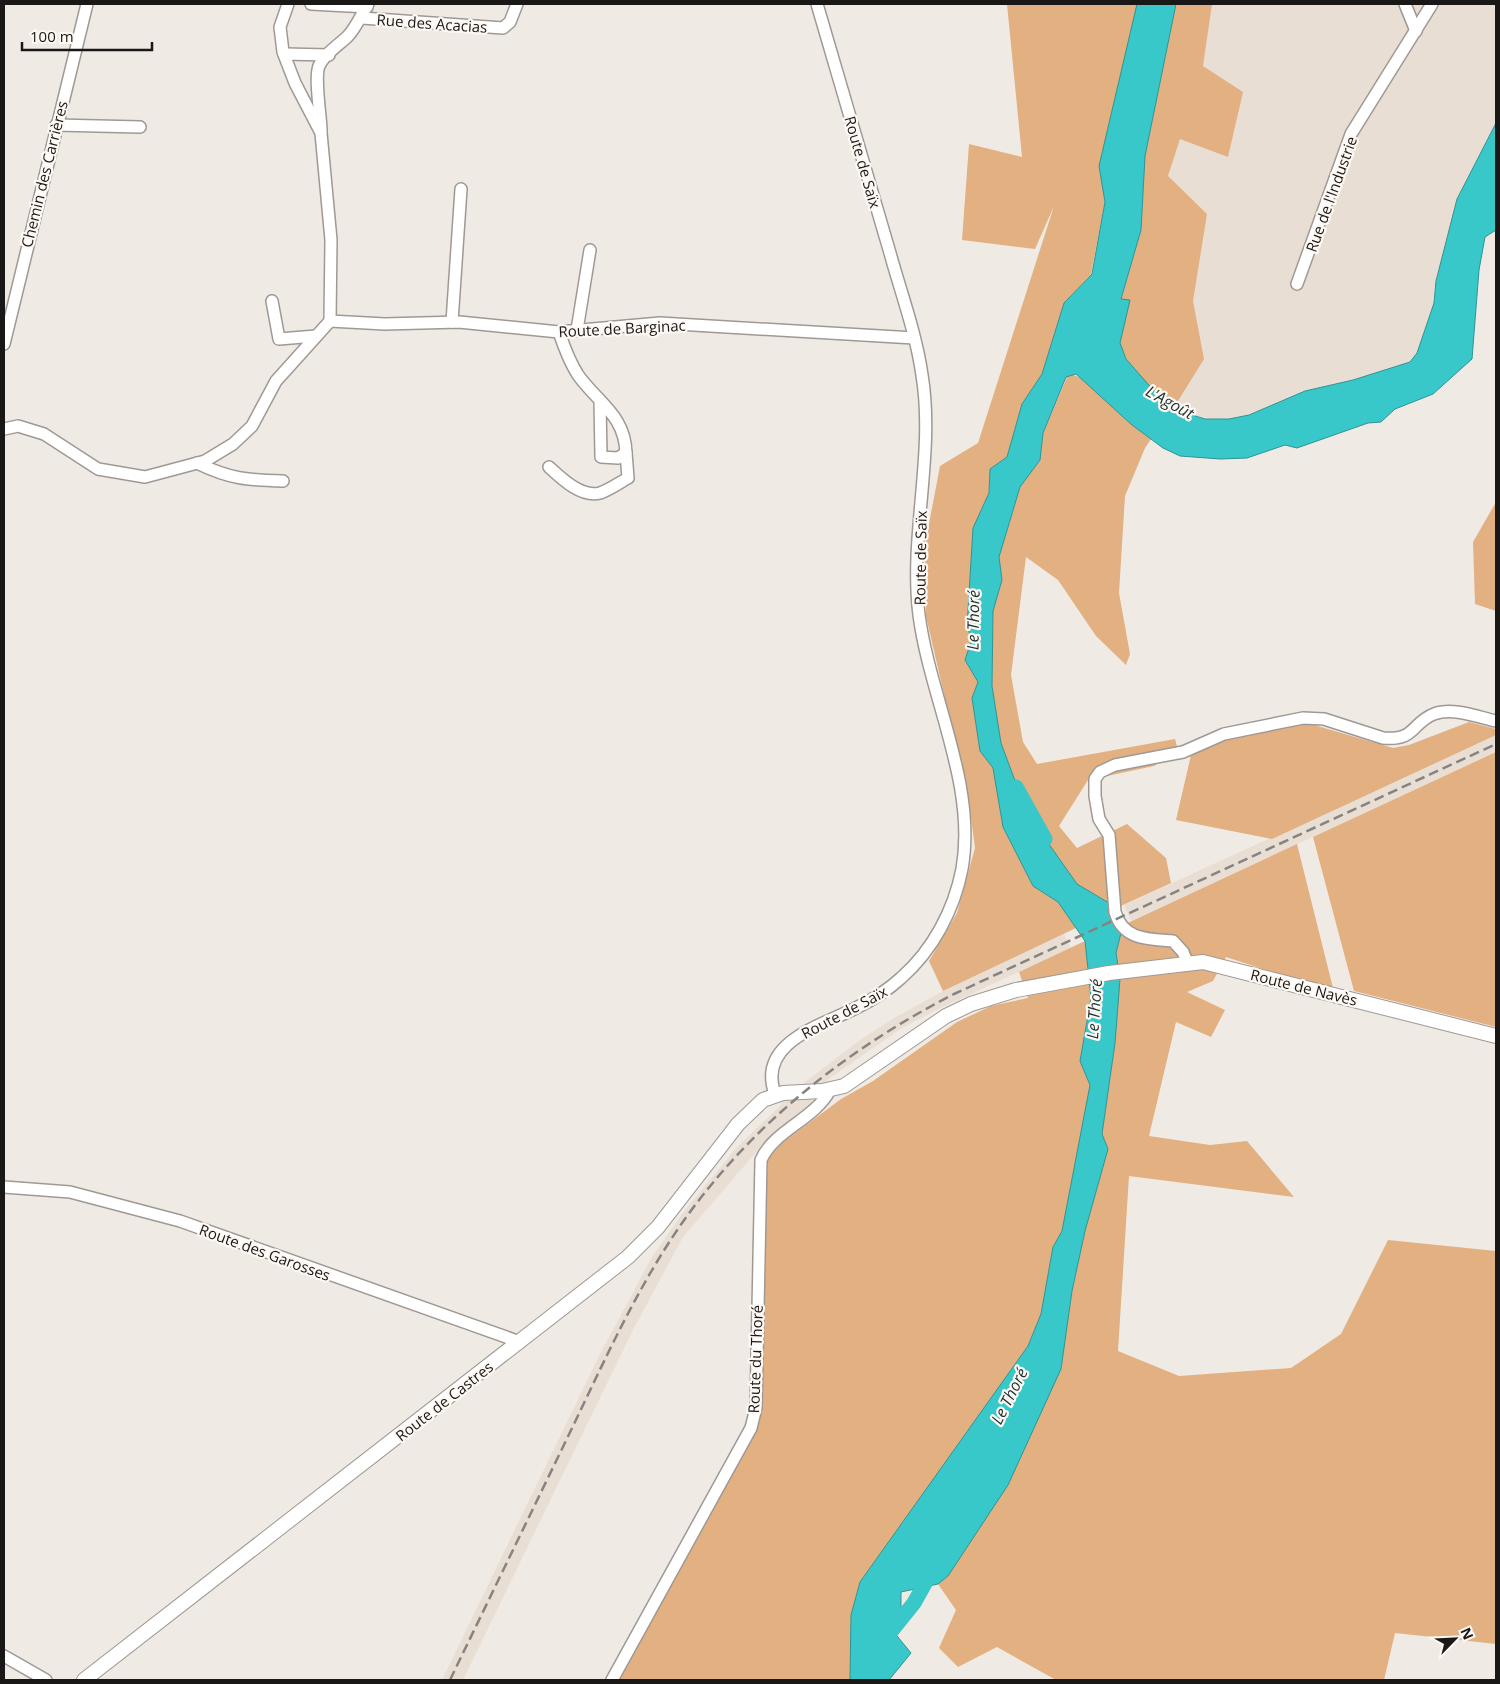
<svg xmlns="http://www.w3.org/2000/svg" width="1500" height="1684" font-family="'Open Sans',sans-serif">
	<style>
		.built { fill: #e9ded3 }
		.green { fill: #e2b081 }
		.water { fill: #38c8c9; stroke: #2f9393 }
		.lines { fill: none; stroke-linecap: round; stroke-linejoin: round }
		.river { stroke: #38c8c9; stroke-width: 15 }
		.minor-casing { stroke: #9f9995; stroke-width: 14 }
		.major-casing { stroke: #9f9995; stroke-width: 16 }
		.minor { stroke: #fff; stroke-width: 11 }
		.major { stroke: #fff; stroke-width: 14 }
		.rail { stroke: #878380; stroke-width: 2.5; stroke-dasharray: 10 5; stroke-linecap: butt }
		.labels { text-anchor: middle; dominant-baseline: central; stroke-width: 4.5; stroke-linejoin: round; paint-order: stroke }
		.street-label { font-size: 15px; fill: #1a1816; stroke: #fdf8f3 }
		.water-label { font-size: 16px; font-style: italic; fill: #193131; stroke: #fdf8f3 }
	</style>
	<rect width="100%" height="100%" fill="#f0eae5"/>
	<g class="built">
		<path d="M1199,4H1496V123L1457,199L1436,281L1434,303L1417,353L1410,362L1353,380L1305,391L1249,415L1230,419H1205L1173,409L1126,311L1180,138Z"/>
		<path d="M1496,735V752L1131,921L1124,905Z"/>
		<path d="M1064,934L1071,948L934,1011L899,1030L817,1087L800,1086L860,1040L894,1018L965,979Z"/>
		<path d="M792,1097L812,1099L811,1107L770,1136L683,1237L633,1330L463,1680H442L599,1356L652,1257L682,1214L737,1147L781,1105L782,1099Z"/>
	</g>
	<g class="green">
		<path d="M1007,4H1137V7L1099,166L1105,202L1091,274L1064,303L1042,374L1022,404L1007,457L990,469L989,493L973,528L967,627L972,639L965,660L978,682L972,698L980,751L993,768L1003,827L1033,886L1058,902L1076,928L943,991L929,961L957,913L975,848L969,803L926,616L925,545L940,466L978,443L1054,206L1035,249L962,240L969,144L1022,157Z"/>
		<path d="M1176,4H1212L1203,66L1243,92L1228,157L1180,139L1168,176L1207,214L1193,301L1204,359L1173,409C1158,397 1121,362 1120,342C1119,329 1126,312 1129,300H1121L1141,230L1145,156Z"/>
		<path d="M1071,374L1081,378L1132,425L1151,439L1145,448L1125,496L1119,593L1130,654L1126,665L1096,636L1058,580L1026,557L1011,675L1023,742L1037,764L1175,739L1178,750L1154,766L1088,780L1059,826L1077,848L1127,824L1166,858L1171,883L1112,910L1109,903L1077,884L1027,813L1001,743L992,686L993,611L1002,580L999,557L1020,487L1040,460L1043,433L1067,377Z"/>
		<path d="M1496,502V611L1475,604L1473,542Z"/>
		<path d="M1469,722L1496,729V735L1272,839L1176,820L1191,755L1229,738L1307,723L1393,748L1409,745Z"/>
		<path d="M1496,752V1027L1354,991L1313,837Z"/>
		<path d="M1297,844L1334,992L1226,957L1213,981L1187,992L1225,1010L1211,1037L1176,1022L1149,1136L1210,1145L1247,1141L1294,1197L1129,1176L1118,1351L1179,1376L1291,1368L1341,1334L1388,1240L1496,1251V1644L1395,1633L1384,1680H1056L997,1647L958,1667L939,1648L956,1610L938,1584L948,1576L1061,1369L1072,1291L1085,1231L1108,1149L1102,1134L1115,1043L1120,979L1116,953L1121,933L1119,927Z"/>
		<path d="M1085,941L1091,998L1080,1061L1090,1085L1062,1231L1053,1247L1041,1314L1028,1346L860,1582L851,1615L850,1680H610L754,1413V1164L841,1099L873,1081L957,1022L991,1006L1028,998L1019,972Z"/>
	</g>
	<path class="water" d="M1137,4H1176L1145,156L1141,230L1121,299L1130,300L1120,343L1126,359L1161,399L1173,409L1205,419H1229L1249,415L1305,391L1353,380L1410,362L1417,353L1434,303L1436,281L1457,199L1496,123V230L1485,237L1479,270L1472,359L1433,394L1395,409L1381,422L1368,423L1297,448L1285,445L1247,458L1220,459L1180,456L1163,448L1132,425L1076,374L1066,377L1043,433L1040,460L1020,487L999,557L1002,580L993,611L992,686L1001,743L1027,813L1077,884L1109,903L1121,933L1116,953L1120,979L1115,1043L1102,1134L1108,1149L1085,1231L1072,1291L1061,1369L1008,1485L948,1576L938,1584L901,1592V1616L888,1625L911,1653L889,1680H850L851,1615L860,1582L1028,1346L1041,1314L1053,1247L1062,1231L1090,1085L1080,1061L1091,998L1085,941L1058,902L1033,886L1003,827L993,768L980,751L972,698L978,682L965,660L972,639L967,627L973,528L989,493L990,469L1007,457L1022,404L1042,374L1064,303L1092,274L1105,202L1099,166Z"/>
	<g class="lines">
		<g class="river">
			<path d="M1016,787L1045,839"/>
			<path d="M873,1680L889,1634L914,1603L933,1569"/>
		</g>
		<g class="minor-casing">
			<g id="minor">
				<path d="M288,4L280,27L283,52L295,83L321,133L331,240L330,321"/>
				<path d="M311,4L367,7"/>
				<path d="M1405,4L1416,31"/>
				<path d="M362,18L503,28L510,22L517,4"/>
				<path d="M284,54L329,55"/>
				<path d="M56,125L140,127"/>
				<path d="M321,131C321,116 314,78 319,66C324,54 339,45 348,36C357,26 361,15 368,4"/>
				<path d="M1297,284L1351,134L1432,4"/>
				<path d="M272,301L279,339L316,336"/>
				<path d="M330,321L385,324L459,322L559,332L660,323L914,338"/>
				<path d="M452,322L461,189"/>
				<path d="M577,330L590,250"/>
				<path d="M559,332C564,347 569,361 578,375C598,403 625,415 626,453L618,458L601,457L600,401"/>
				<path d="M4,344L87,4"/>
				<path d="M4,429L18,426L44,434L98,469L145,477L205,461L233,444L252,426L276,381L330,321"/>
				<path d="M197,463C230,479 247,480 283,481"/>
				<path d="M549,467C561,478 581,498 600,493C609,490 619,483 628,478L626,453"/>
				<path d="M1188,964L1183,952L1173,941C1148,939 1123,940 1115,912L1109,835L1099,819L1095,796V779L1100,772L1115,765L1183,752L1224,734L1303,718L1324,719L1383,738C1416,741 1411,723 1434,714C1453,707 1478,717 1496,721"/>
				<path d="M775,1094C756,1042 823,1025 856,1008C872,1000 888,990 901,978C933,950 954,910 962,869C977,785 930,698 919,615C909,536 935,454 922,375C916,333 901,293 890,253C866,169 841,87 817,4"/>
				<path d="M4,1187L70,1192L180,1221L520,1342"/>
				<path d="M4,1656L46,1680"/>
				<path d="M612,1680L751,1428L756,1408L761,1160C774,1130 814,1120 830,1090"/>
			</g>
		</g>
		<g class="major-casing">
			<path id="major" d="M84,1680L628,1257L658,1227L738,1124L763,1100L783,1093L822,1091L844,1086L946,1016L971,1004L1016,990L1109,973L1203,962L1496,1036"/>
		</g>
		<use href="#minor" class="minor"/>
		<use href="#major" class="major"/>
		<path class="rail" d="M450,1680C491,1595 533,1509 574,1424C608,1353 641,1280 687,1216C757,1120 849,1048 954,994L1496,744"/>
	</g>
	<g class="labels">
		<g class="street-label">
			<text transform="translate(432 23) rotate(4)">Rue des Acacias</text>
			<text transform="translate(863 162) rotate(74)">Route de Saïx</text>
			<text transform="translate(44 174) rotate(-76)">Chemin des Carrières</text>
			<text transform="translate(1331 194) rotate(-70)">Rue de l'Industrie</text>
			<text transform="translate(622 328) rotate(-3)">Route de Barginac</text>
			<text transform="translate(920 558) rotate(-89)">Route de Saïx</text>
			<text transform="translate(1304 987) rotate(14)">Route de Navès</text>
			<text transform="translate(844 1012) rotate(-28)">Route de Saïx</text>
			<text transform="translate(265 1252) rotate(20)">Route des Garosses</text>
			<text transform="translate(755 1359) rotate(-88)">Route du Thoré</text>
			<text transform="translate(444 1401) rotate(-38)">Route de Castres</text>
		</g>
		<g class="water-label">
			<text transform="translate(1170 402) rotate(29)">L'Agoût</text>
			<text transform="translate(973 620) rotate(-89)">Le Thoré</text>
			<text transform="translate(1094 1009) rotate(-86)">Le Thoré</text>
			<text transform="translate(1009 1396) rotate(-63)">Le Thoré</text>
		</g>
	</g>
	<rect width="1500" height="1684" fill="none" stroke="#1a1816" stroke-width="10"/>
	<g transform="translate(1455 1639) rotate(66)" stroke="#fdf8f3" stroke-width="4" paint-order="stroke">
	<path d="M0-4L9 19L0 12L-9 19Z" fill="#1a1816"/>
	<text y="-8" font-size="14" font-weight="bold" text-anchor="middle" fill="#1a1816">N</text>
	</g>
	<path d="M22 42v8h130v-8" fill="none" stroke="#1a1816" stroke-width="2.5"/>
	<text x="30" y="42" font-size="15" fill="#1a1816" stroke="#fdf8f3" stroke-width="4" paint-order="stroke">100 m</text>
</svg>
